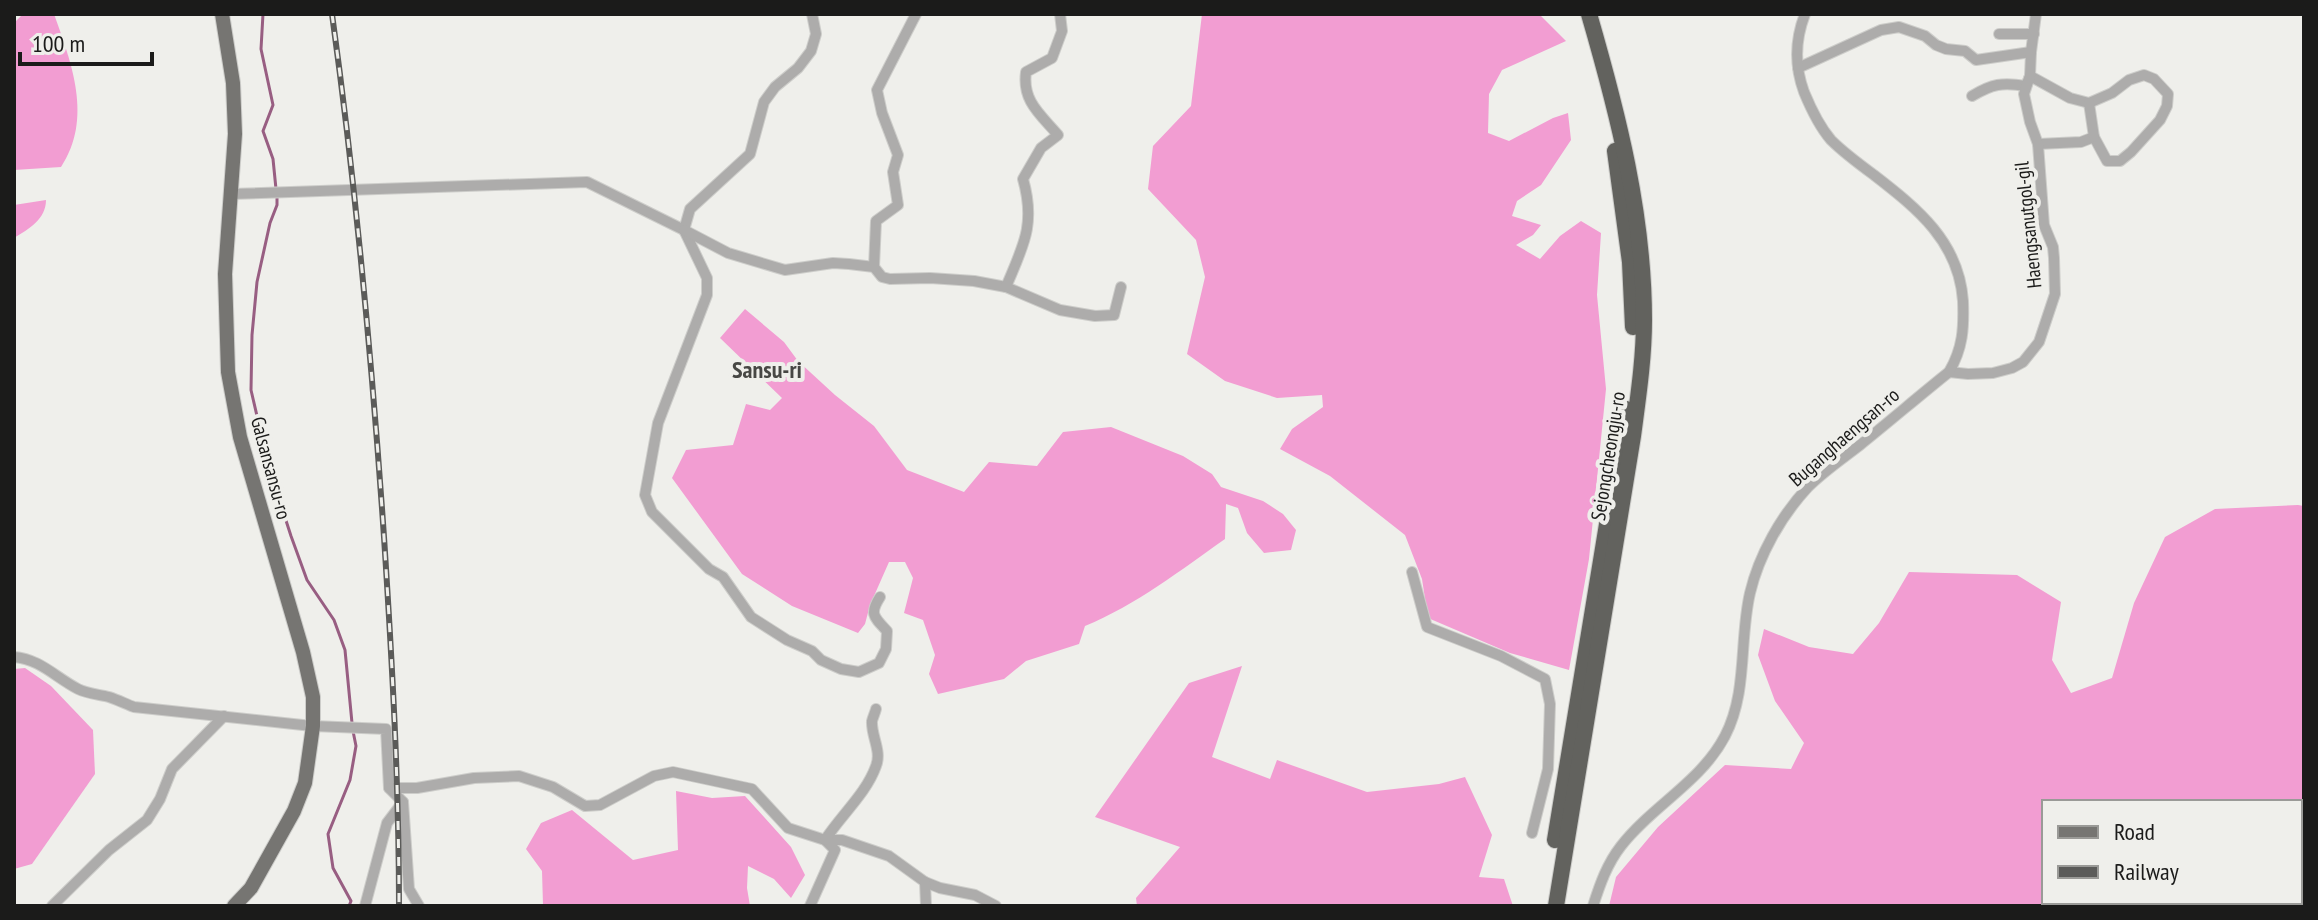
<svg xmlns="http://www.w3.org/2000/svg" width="2318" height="920" font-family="'PT Sans Narrow',sans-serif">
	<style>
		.forest { fill: #f29dd2; fill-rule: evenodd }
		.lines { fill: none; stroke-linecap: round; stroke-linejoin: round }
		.stream { stroke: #985e82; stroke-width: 3 }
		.minor-casing { stroke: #cdcdca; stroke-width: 12 }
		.major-casing { stroke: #cdcdca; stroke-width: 16 }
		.highway-casing { stroke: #cdcdca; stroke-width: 18 }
		.minor { stroke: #adacab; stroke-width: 10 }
		.major { stroke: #767572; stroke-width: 14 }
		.highway { stroke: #62625e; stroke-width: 16 }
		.rail-casing { stroke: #5b5b59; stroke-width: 6 }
		.rail { stroke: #efefeb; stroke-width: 3; stroke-dasharray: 9; stroke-linecap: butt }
		.labels { text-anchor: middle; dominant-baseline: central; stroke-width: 8; stroke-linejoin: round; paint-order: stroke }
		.street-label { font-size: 20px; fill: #1b1b1a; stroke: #efefeb }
		.quarter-label { font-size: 24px; font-weight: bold; fill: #474744; stroke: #efefeb }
	</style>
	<rect width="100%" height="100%" fill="#efefeb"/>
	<g class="forest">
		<path d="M23,14H54C72,64 93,119 61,167L14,170V23Z"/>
		<path d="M1202,14H1539L1566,41L1502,70L1489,94L1488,133L1509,141L1553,118L1568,113L1571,140L1541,185L1517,201L1512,216L1541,225L1533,235L1516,245L1540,259L1560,236L1581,221L1601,233L1597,295L1606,389L1589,559L1569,670L1510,653L1428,618L1422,579L1405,535L1330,476L1280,449L1292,429L1323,407L1322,395L1277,398L1225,381L1187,354L1205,277L1196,240L1148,189L1153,146L1191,106Z"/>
		<path d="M46,200C46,219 29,229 14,238V205Z"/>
		<path d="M745,309L784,342L798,361L835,395L874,426L907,470L964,492L989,462L1037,466L1063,432L1111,427L1183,456L1212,474L1221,487L1263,501L1283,514L1296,530L1291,550L1264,553L1247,533L1238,508L1226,504L1225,539C1181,570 1136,605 1085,626L1079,644L1026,661L1004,679L938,694L929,674L935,655L923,620L904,613L913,578L905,562H889L870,605L865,624L858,633L792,606L742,574L672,478L686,450L733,445L746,404L770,410L782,398L720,338Z"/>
		<path d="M2298,505L2304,506V906H1609L1616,877L1658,827L1725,765L1791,769L1804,743L1775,701L1758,655L1764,629L1809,647L1853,654L1879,623L1909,572L2017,575L2061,602L2052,660L2071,693L2112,678L2134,603L2165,537L2215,509ZM2300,802V902H2044V802Z"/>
		<path d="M1242,666L1212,757L1270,779L1277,760L1367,792L1439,784L1465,777L1492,835L1479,877L1504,879L1513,906H1137L1136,898L1180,847L1095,817L1189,683Z"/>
		<path d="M25,668L51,686L93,730L95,774L32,864L14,869V669Z"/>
		<path d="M676,791L712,798L745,796L791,847L805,875L791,898L774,879L748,866L747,888L750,906H541L543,905L542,871L526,849L541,823L572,810L633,860L678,850Z"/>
	</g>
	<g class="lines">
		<g class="stream">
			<path d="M263,14L261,49L273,105L263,131L273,159L276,189"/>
			<path d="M277,197V205L270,223L257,282L252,335L251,390L269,468L291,536L307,580L334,620L345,650L352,723"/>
			<path d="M349,906L351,901L333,868L328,834L350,780L356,746L353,731"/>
		</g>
		<g class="minor-casing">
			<g id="minor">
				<path d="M1999,34H2034"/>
				<path d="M1798,68L1881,30L1899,27L1925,36L1936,45L1946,49L1965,51L1976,60L2031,52"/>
				<path d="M1972,96C1992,84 2002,82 2026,86L2030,76L2070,98L2089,103L2112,93L2129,80L2144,75L2154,79L2168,94L2167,106L2160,120L2131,152L2120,161H2107L2094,137L2081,142L2038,144"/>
				<path d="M2089,103L2094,137"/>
				<path d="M231,194L587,182L684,230L690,209L750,154L764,102L775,87L798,68L811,51L816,34L812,14"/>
				<path d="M684,230L707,278V295L658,423L645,495L652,512L709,569L723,577L751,617L787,640L812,651L821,660L841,669L859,672L879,663L886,649L887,631C874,617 869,614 880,597"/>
				<path d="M684,230L728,253L785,270L833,263L849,264L874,267L882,277L890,279L930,278L974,281L1006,287L1060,310L1095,316L1114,315L1121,287"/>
				<path d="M874,267L876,221L898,205L893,172L898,155L882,113L877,90L916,14"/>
				<path d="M1006,287C1023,246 1036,225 1023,179L1041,148L1058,135C1040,114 1022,101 1026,72L1052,58L1062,31L1060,14"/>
				<path d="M1949,372L1968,374L1993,373L2012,368L2023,362L2039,342L2055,294L2054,258L2053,247L2044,225L2038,144L2030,122L2024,94L2030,76L2031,52L2036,14"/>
				<path d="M1412,572L1427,627L1501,656L1545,679L1550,704L1548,769L1532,833"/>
				<path d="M14,657C40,659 55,677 78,689C88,694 98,694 109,697C118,700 126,704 134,707L312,726"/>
				<path d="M313,726L386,729L389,788H417L474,778L519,776L553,787L585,806L600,805L654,776L673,772L752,789L788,828L825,840L835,850L810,906"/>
				<path d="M389,788L403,802L409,889L419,906"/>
				<path d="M825,840H842L889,856L925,882L940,888L975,895L996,906"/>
				<path d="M825,840C841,815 866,794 876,766C882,751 871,736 872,721C872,720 876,710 876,709"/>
				<path d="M925,882L926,906"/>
				<path d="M52,906L109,850L147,820L160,799L172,769L224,716"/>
				<path d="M365,906L387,823L403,802"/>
				<path d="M1593,906C1600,884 1607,864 1621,846C1652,806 1701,782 1725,736C1748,692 1739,640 1750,593C1759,555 1781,516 1808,487C1824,471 1842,459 1860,445C1890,421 1919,396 1949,372C1963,348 1964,328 1963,301C1959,242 1918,209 1874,175C1859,164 1844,153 1831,140C1819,126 1811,109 1804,92C1794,65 1795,40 1805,14"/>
			</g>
		</g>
		<g class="major-casing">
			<path id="major" d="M222,14L233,83L235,134L225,274L228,372L240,437L303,652L313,697V726L305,783L294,811L251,888L234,906"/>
		</g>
		<g class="highway-casing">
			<g id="highway">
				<path d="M1615,151L1630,262L1633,327"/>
				<path d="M1555,840L1626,409"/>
				<path d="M1556,906L1633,436C1638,398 1644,359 1644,320C1644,215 1618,114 1589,14"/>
			</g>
		</g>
		<use href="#minor" class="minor"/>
		<use href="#major" class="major"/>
		<use href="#highway" class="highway"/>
		<g class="rail-casing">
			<path id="rail" d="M332,14C356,188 372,362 384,537C392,660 399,783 399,906"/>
		</g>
		<use href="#rail" class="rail"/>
	</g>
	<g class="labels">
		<g class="street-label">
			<text transform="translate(2028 225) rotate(-96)">Haengsanutgol-gil</text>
			<text transform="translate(1844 437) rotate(-41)">Buganghaengsan-ro</text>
			<text transform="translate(1608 456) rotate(-81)">Sejongcheongju-ro</text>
			<text transform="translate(271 468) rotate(75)">Galsansansu-ro</text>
		</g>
		<g class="quarter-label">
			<text x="767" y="369">Sansu-ri</text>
		</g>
	</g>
	<rect width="2318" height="920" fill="none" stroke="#1b1b1a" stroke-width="32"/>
	<rect x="2042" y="800" width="260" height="104" fill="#efefeb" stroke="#9a9a97" stroke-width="2"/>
	<rect x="2058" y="826" width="40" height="12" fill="#767572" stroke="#9a9a97" stroke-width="2"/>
	<text x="2114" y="840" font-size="24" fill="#1b1b1a">Road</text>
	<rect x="2058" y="866" width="40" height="12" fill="#5b5b59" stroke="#9a9a97" stroke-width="2"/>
	<text x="2114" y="880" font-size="24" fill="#1b1b1a">Railway</text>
	<path d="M20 52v12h132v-12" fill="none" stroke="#1b1b1a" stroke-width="4"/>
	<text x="32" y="52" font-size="24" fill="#1b1b1a" stroke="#efefeb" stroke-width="6" paint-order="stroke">100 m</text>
</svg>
